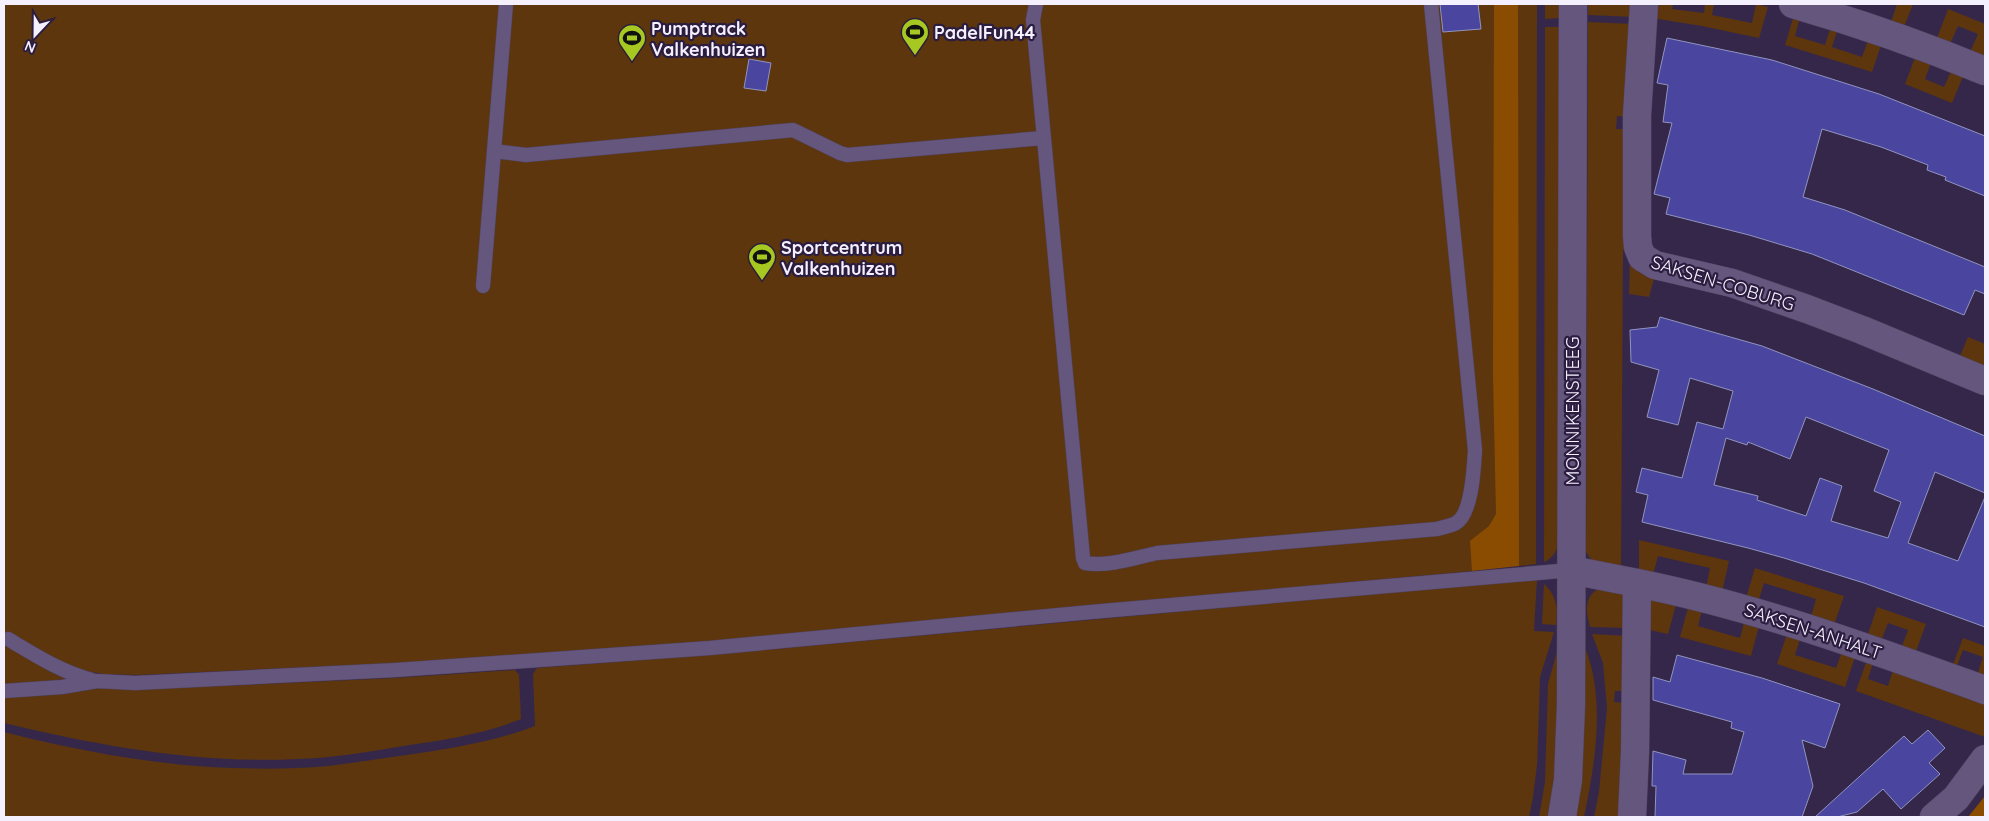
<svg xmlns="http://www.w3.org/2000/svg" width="1989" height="821" font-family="Quicksand,sans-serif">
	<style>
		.green { fill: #5d360e }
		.forest { fill: #8a4c00 }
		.building { fill: #4a459e; stroke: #9194bf; fill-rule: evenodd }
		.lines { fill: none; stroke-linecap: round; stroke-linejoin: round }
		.lane-casing { stroke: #514461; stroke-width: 15 }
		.street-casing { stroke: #514461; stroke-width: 29 }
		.lane { stroke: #65567d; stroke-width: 14 }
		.street { stroke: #65567d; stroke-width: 28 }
		.labels { text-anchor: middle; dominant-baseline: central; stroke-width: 4.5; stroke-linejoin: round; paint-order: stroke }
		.poi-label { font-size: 18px; font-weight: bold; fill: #f5f0fe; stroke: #2b1d3f; text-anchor: start }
		.street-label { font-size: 18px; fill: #f5f0fe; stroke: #2b1d3f }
	</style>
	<rect width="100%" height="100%" fill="#35274a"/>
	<g class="green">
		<path d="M4,4H1537L1536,564L1519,566V558L1472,562V571L709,641L397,663L137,675L104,674L84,671L59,675L66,679L4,685Z"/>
		<path d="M1545,4H1559V18L1545,19Z"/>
		<path d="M1588,4H1635L1634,17L1588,15Z"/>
		<path d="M1653,4H1673L1672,9L1704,13L1705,4H1714L1712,15L1752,23L1756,4L1768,7L1759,38L1702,26L1652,18Z"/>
		<path d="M1897,4H1913L1904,27L1891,22Z"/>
		<path d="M1948,9L1985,24L1984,57L1970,52L1978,34L1958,26L1950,44L1937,38Z"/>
		<path d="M1794,15L1800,17L1795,36L1825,45L1831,26L1838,28L1832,47L1862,57L1869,38L1882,42L1872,72L1785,45Z"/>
		<path d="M1588,22L1634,24L1628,117L1617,116L1616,129H1628L1629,247L1623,250L1621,568L1593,562L1586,552Z"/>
		<path d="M1545,27H1559V543C1556,552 1553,558 1544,562Z"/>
		<path d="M1916,55L1932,60L1925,79L1944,87L1952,69L1964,74L1952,103L1905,84Z"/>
		<path d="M1630,256L1655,275L1649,297L1629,294Z"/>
		<path d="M1968,337L1985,344V367L1960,356Z"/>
		<path d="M1639,540L1729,561L1722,592L1706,588L1710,568L1658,556L1653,575L1639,572Z"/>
		<path d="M1755,568L1844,596L1834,625L1811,617L1816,599L1764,583L1758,602L1746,598Z"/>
		<path d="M1537,579L1534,631L1554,632L1540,677L1537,765L1533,797L1529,817H4V732C103,757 194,772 297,768C333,767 370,760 406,755C448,749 496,741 535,726L533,674L537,668L709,655Z"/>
		<path d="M1544,584C1557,596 1558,609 1556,625L1542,624Z"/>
		<path d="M1600,588L1626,595L1628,628L1590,627C1586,611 1583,597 1600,588Z"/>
		<path d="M1652,600L1677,601L1668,634L1645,629L1648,605Z"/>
		<path d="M1689,604L1703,607L1698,626L1740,638L1745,619L1760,622L1751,656L1680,637Z"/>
		<path d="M1877,607L1926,624L1915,654L1901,649L1908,630L1888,623L1881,641L1867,637Z"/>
		<path d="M1788,631L1801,636L1795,655L1836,668L1843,649L1856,654L1845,687L1777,664Z"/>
		<path d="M1592,634L1627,636V691H1615L1614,702L1627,703L1624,817H1594L1599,792L1607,708L1603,663Z"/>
		<path d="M1963,638L1985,646V679L1977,676L1983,657L1963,650L1956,668L1952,667Z"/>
		<path d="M1558,648L1557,766L1550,817H1539L1545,782L1548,684Z"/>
		<path d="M1585,648C1606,699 1595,764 1584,817H1575L1582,720Z"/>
		<path d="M1868,657L1874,660L1868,679L1888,686L1894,667L1985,701V737L1856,691Z"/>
		<path d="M515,670L519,675L521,719C484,734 443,740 403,746C368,752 332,758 297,759C198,764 100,746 4,723V698L63,694L101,688L136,689L222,686L396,678Z"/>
	</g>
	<g class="forest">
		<path d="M1494,4H1518L1519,566L1472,571L1470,541L1489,526L1496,514L1493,376Z"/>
		<path d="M1985,796V817H1968Z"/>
	</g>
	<g class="building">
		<path d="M1440,4H1478L1481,29L1443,32Z"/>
		<path d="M1667,38L1772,60L1879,94L1985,136V196L1945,180L1946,177L1927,170L1928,165L1881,147L1822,129L1803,197L1845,210L1985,267V294L1975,290L1964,315L1812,254L1749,235L1666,214L1670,198L1654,194L1672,123L1663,122L1668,85L1657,83Z"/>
		<path d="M749,59L771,63L766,91L744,88Z"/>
		<path d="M1660,317L1762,346L1873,389L1985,436V493L1935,472L1908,543L1958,561L1985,497V627L1864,583L1784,558L1748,548L1642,522L1648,495L1636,492L1642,468L1682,478L1697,422L1723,429L1733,391L1690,378L1678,425L1647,417L1659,370L1631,362L1630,330L1657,327ZM1806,417L1889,450L1874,491L1901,502L1888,538L1831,521L1842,486L1820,478L1806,516L1757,500L1758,496L1714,485L1726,438L1747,445L1748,442L1790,459Z"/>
		<path d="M1677,655L1762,678L1840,704L1825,748L1802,740L1813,786L1802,817H1655L1656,786H1652L1653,751L1686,760L1683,774H1732L1744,732L1731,728L1732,722L1653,700V677L1670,682Z"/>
		<path d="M1928,730L1945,748L1929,763L1940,774L1901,809L1883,789L1857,812L1837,817H1815L1904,736L1912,744Z"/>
	</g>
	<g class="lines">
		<g class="lane-casing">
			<g id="lane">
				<path d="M1036,4L1033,20L1083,558L1085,563C1108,567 1134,558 1157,553L1437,529C1443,527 1451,526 1456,523C1472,514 1474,467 1475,450L1431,4"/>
				<path d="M494,151L526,155L793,130L840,153L847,155L1043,138"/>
				<path d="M483,286L506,4"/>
				<path d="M8,639C35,655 61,672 92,680"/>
				<path d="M4,691L62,687L97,681L135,683L396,670L710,648L1091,612L1571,570"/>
			</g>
		</g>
		<g class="street-casing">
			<g id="street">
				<path d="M1644,4L1637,115V236L1638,247L1642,257L1655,265L1732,283L1807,309L1862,330L1985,381"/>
				<path d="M1793,4C1859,23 1922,45 1985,71"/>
				<path d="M1571,570L1637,583L1635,752L1632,817"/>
				<path d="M1637,583C1757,607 1871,649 1985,690"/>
				<path d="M1562,817L1568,780L1571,705L1573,4"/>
				<path d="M1934,817L1956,798L1985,759"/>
			</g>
		</g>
		<use href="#lane" class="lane"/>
		<use href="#street" class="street"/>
	</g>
	<defs>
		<g id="stadium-pin" transform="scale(1.4375)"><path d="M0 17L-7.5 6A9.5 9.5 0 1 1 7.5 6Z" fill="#a6c820" stroke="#2b1d3f"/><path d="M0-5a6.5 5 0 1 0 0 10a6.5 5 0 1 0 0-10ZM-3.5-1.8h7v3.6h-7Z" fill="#111"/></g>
	</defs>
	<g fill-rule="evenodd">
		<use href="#stadium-pin" x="915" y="32"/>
		<use href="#stadium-pin" x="632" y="38"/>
		<use href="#stadium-pin" x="762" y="257"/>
	</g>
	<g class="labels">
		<g class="poi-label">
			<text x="651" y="28">Pumptrack<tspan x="651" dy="21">Valkenhuizen</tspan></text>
			<text x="934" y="32">PadelFun44</text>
			<text x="781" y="247">Sportcentrum<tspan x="781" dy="21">Valkenhuizen</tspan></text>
		</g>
		<g class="street-label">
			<text transform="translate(1723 283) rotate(17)">SAKSEN-COBURG</text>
			<text transform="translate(1572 411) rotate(-90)">MONNIKENSTEEG</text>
			<text transform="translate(1813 631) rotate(18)">SAKSEN-ANHALT</text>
		</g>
	</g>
	<rect width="1989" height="821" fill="none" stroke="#f5f0fe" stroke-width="10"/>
	<g transform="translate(35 35) rotate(202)" stroke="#2b1d3f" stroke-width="4" paint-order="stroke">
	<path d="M0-4L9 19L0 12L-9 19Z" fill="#f5f0fe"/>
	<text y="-8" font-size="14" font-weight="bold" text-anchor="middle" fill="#f5f0fe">N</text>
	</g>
</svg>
